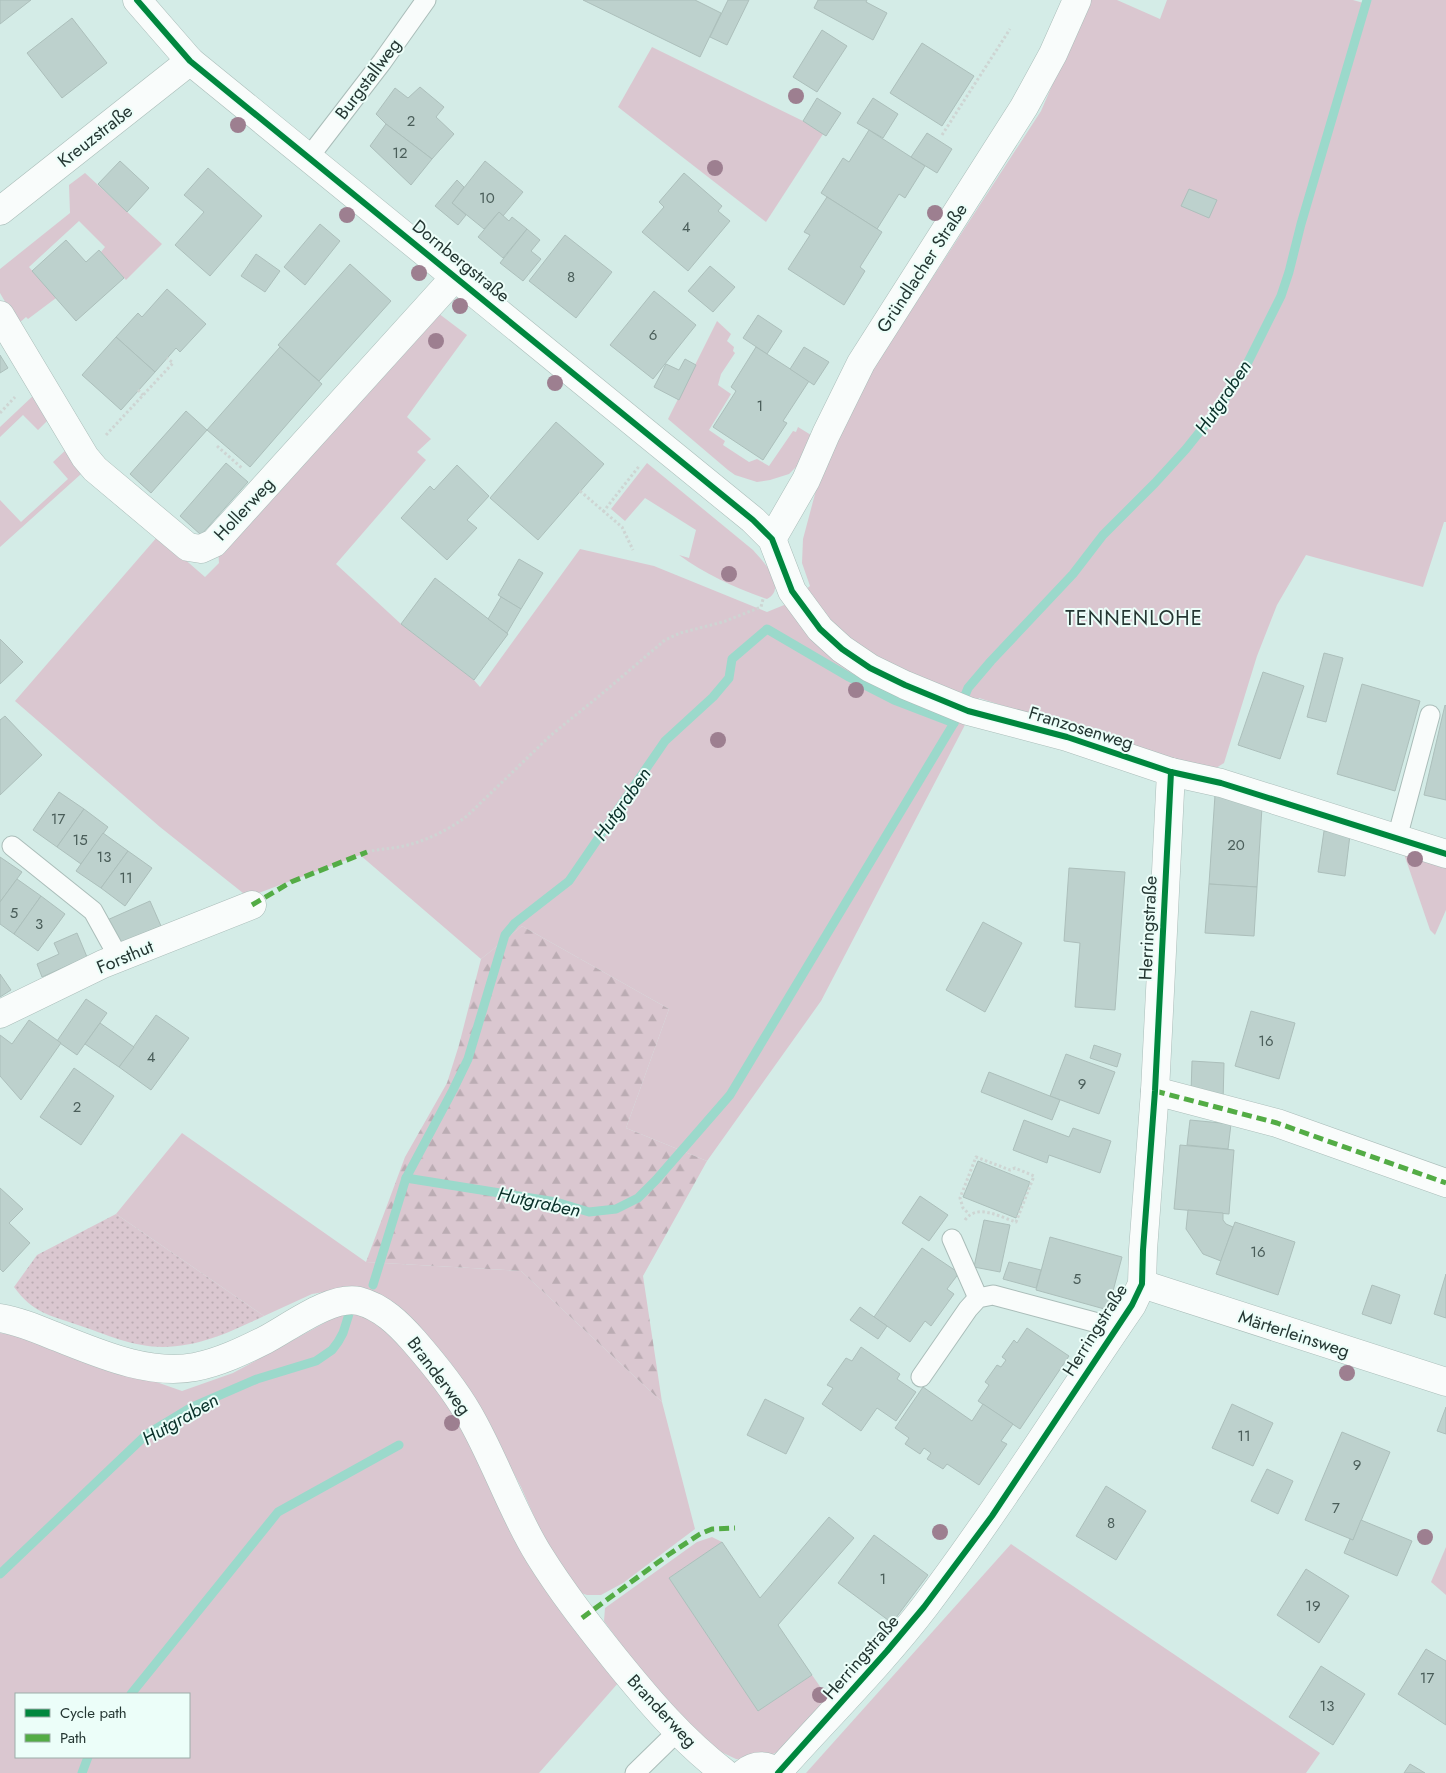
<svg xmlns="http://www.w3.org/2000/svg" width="1446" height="1773" font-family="Jost,sans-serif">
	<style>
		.grass { fill: #dac7d0; fill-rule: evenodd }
		.forest { fill: url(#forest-firs) }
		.park { fill: url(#park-dots) }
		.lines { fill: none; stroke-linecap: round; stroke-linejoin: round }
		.stream { stroke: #9bd9cb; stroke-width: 9 }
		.building { fill: #bdd1cd; stroke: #acbfbb }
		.service-casing { stroke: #aabdb9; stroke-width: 21 }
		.minor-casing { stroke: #aabdb9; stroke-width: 29 }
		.path { stroke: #ced5d3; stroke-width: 3; stroke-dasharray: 2.5 2.5; stroke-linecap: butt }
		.service { stroke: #f9fcfb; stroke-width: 19 }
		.minor { stroke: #f9fcfb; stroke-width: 28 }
		.quiet { stroke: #53ac45; stroke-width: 5; stroke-dasharray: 10 5; stroke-linecap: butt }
		.cycleway-casing { stroke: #ecfef9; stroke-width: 9 }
		.cycleway { stroke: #00873e; stroke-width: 6 }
		.tree { fill: #9d7f90 }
		.labels { text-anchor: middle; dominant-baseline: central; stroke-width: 4; stroke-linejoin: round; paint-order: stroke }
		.number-label { font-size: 15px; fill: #4a5d59 }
		.street-label { font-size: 18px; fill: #243632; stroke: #ecfef9 }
		.water-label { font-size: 19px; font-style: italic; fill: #0a312a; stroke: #ecfef9 }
		.quarter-label { font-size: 20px; letter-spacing: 1px; fill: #243632; stroke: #ecfef9 }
	</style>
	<defs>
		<pattern id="forest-firs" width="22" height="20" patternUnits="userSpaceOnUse" patternTransform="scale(1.25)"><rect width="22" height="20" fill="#dac7d0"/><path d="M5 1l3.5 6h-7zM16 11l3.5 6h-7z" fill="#bbacb3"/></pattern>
		<pattern id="park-dots" width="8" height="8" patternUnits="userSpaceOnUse" patternTransform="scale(1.25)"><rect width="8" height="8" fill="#dac7d0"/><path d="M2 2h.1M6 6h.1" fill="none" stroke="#bbacb3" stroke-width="1.8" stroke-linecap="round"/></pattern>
	</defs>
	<rect width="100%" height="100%" fill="#d4ece7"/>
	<g class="grass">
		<path d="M1089,0H1117L1160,19L1167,0H1353L1367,4L1370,0H1446V522H1444L1423,587L1306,555L1277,605L1257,656L1224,763L1216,768L1158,755L979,698L821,1001L707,1161L626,1128L669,1009L522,926L481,959L360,855L248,897L160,827L15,701L158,536L205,577L219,563L218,549L434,310L467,335L407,417L431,439L417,452L426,460L336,564L401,624L474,680L480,687L580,549L654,566L767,612L789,603L810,586L802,563L803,539L819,479L862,386L1041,111Z"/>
		<path d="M652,47L803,121L823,134L766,222L618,107Z"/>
		<path d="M85,173L162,244L126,280L101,252L105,247L79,221L29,267L56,298L28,319L26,317L18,324L0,293V269L70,213L69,185Z"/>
		<path d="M717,321L731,334L727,341L734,347L733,351L735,353L721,374L718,385L731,394L709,430L725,441L723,445L749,462L757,459L769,466L793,431L796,432L798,427L811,435L798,465L789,474L770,480L757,482L735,475L728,470L668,419Z"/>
		<path d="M35,394L50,418L38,430L23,415L0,437V427Z"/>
		<path d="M68,448L81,474L0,547V500L21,522L68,479L53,462Z"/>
		<path d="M647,463L753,550C763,561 788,588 767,599C735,588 705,574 679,555L689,558L696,530L645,498L625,521L611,509Z"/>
		<path d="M1404,854L1446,868V910L1435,935L1430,930Z"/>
		<path d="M182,1133L366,1262L521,1271L662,1402L695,1529L623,1583L601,1595H587L581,1593L563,1570L541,1532L521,1487L496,1440L464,1384L450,1362L423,1332L336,1290L312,1294L264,1316L116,1214Z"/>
		<path d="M348,1310L361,1311L389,1331L450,1404L619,1682L539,1773H0V1333L28,1337L182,1391L233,1373ZM16,1694H189V1757H16Z"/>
		<path d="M712,1537L722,1542L669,1578L758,1711L812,1675L828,1698L777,1752L765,1758L745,1760L736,1759L715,1749L700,1737L634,1662L604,1621L605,1608L697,1542Z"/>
		<path d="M1011,1544L1320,1753L1306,1773H806Z"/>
		<path d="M1446,1547V1595L1431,1582Z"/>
	</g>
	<path class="forest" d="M522,926L669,1009L626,1128L707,1161L643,1276L662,1402L521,1271L366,1262L405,1157L447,1083L459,1045L481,959Z"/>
	<path class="park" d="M116,1214L264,1316C233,1331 199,1347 163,1347C133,1347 105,1334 78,1325C49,1315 33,1313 14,1287L37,1255Z"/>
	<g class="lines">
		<g class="stream">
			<path d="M406,1178L556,1202L589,1212L616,1209L638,1198L656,1180L730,1095L954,723"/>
			<path d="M373,1285L406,1178L453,1090L468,1059L505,935L515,923L569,881L665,741L713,697L729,678L732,659L767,629L849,677L894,700L954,723L968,688L991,661L1073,574L1103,535L1155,483L1186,449L1221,405L1248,362L1281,296L1289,272L1301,224L1367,0"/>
			<path d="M0,1574L147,1434L190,1408L257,1379L316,1361L332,1350L338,1342L343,1333L349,1314"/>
			<path d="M131,1694L278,1512L399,1445"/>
			<path d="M82,1773L88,1757"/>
		</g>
	</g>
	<g class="building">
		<path d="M0,0H31L0,24Z"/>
		<path d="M583,0H695L721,13L700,57Z"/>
		<path d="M728,0H749L727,45L710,37Z"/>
		<path d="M818,0H867L866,2L887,13L873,40L814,8Z"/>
		<path d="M72,18L107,63L62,98L27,53Z"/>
		<path d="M822,30L847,46L817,92L793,77Z"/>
		<path d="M922,43L974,76L942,126L890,93Z"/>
		<path d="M420,87L444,107L436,117L454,134L432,159L386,124L376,114L395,88L408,98Z"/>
		<path d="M817,98L841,113L826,136L803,121Z"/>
		<path d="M873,98L898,114L883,138L857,123Z"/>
		<path d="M386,124L432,159L411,185L370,146Z"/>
		<path d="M869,130L925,166L905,198L899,194L877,229L821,193L843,158L849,162Z"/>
		<path d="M927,133L952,149L937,173L911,157Z"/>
		<path d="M120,161L149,188L127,212L98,184Z"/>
		<path d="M485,161L523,192L503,216L499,212L484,229L452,203Z"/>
		<path d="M208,168L262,216L210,276L175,245L204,212L184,195Z"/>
		<path d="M684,173L722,206L718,211L730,221L688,271L642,232L664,207L659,202Z"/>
		<path d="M457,180L464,187L452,203L466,215L458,225L435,206Z"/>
		<path d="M1189,189L1217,200L1209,218L1181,206Z"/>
		<path d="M827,197L882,232L860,267L865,271L844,305L788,269L810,235L804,232Z"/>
		<path d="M499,212L509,221L512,217L527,229L503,258L478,237Z"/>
		<path d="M320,224L340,241L305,285L284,267Z"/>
		<path d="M527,229L540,240L531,251L541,259L523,281L500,263Z"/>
		<path d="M565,235L612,272L576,318L529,281Z"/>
		<path d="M66,240L86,262L99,250L124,278L76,321L32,271Z"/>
		<path d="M256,254L280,271L265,292L241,276Z"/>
		<path d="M350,264L391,301L319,381L278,345Z"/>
		<path d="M710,266L735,287L713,312L688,291Z"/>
		<path d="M167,289L206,324L180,352L176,348L155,372L116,337L138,313L142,317Z"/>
		<path d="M654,291L696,325L653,379L610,345Z"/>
		<path d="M758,315L782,331L767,354L743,338Z"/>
		<path d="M116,337L155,372L121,410L82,375Z"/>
		<path d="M280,347L322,384L250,467L207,430Z"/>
		<path d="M756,347L809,381L783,421L787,423L763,460L713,427L736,391L731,387Z"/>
		<path d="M804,347L829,362L814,385L790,369Z"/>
		<path d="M0,355L8,368L0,373Z"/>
		<path d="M685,359L696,365L679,400L654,387L666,364L679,370Z"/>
		<path d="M186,411L207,430L151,493L130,474Z"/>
		<path d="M556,422L604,464L538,540L490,498Z"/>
		<path d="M226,463L248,482L201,535L180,516Z"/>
		<path d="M457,465L489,496L467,520L477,528L447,560L401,518L430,486L434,490Z"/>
		<path d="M519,559L543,573L521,609L498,595Z"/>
		<path d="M435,578L508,634L474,680L401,624Z"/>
		<path d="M501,597L521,609L507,633L488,619Z"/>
		<path d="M0,639L23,662L0,684Z"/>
		<path d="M1324,653L1343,658L1326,722L1307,717Z"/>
		<path d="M1263,672L1304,686L1280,759L1238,745Z"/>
		<path d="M1362,684L1420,701L1395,791L1337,774Z"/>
		<path d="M1445,705L1446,706V800L1424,795Z"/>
		<path d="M5,716L42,755L0,795V720Z"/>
		<path d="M59,792L84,809L57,847L33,830Z"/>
		<path d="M1215,795L1262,807L1257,887L1209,884Z"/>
		<path d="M84,809L108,827L81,864L57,847Z"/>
		<path d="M1324,831L1350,835L1345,876L1318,872Z"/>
		<path d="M103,833L128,851L101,888L76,871Z"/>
		<path d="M128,851L152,868L125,906L101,888Z"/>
		<path d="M0,857L22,872L0,902Z"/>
		<path d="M1069,868L1125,872L1115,1010L1075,1007L1080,943L1064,941Z"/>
		<path d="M17,879L41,896L14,934L0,924V902Z"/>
		<path d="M1209,884L1257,887L1254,936L1205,933Z"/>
		<path d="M41,896L65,914L38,951L14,934Z"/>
		<path d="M150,901L161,926L115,945L105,921Z"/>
		<path d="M983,922L1022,943L985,1012L946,990Z"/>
		<path d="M77,933L87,957L42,977L37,964L59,954L54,943Z"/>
		<path d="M0,974L11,990L0,997Z"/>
		<path d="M86,999L107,1013L77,1055L57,1041Z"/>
		<path d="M1251,1011L1295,1023L1279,1079L1235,1066Z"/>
		<path d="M156,1015L189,1038L151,1090L119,1067Z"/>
		<path d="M29,1020L61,1043L21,1100L0,1076V1035L12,1044Z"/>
		<path d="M100,1023L134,1047L119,1067L85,1044Z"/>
		<path d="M1094,1045L1121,1054L1117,1067L1090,1058Z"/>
		<path d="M1066,1054L1115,1072L1099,1114L1050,1096Z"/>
		<path d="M1192,1061L1224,1063L1223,1103L1191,1093Z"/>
		<path d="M74,1068L114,1096L81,1145L40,1117Z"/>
		<path d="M989,1072L1060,1100L1052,1120L981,1092Z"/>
		<path d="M1024,1120L1069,1137L1073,1128L1111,1141L1100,1173L1049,1155L1047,1163L1013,1150Z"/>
		<path d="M1190,1120L1231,1124L1228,1149L1187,1145Z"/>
		<path d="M1180,1145L1234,1150L1229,1214L1174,1209Z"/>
		<path d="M978,1161L1030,1182L1016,1218L963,1197Z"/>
		<path d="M0,1188L23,1209L9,1223L30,1243L3,1272L0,1269Z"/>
		<path d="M920,1196L948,1215L929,1241L902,1223Z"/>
		<path d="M1188,1210L1223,1213V1220L1226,1224L1233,1227L1221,1261L1203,1254L1186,1229Z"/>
		<path d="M984,1220L1010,1225L1000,1272L974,1267Z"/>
		<path d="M1235,1222L1295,1242L1278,1295L1216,1274Z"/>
		<path d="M1050,1237L1122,1257L1108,1310L1036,1290Z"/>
		<path d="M922,1248L959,1273L947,1289L954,1294L931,1326L925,1321L910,1342L874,1317Z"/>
		<path d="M1009,1262L1041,1270L1036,1288L1003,1279Z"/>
		<path d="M1446,1274V1318L1434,1314Z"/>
		<path d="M1372,1285L1400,1295L1391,1324L1362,1314Z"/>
		<path d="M860,1307L887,1326L878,1339L850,1320Z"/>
		<path d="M1027,1328L1069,1356L1020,1429L978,1401L989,1385L985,1382L997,1365L1001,1367L1006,1360L1002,1357L1014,1340L1017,1343Z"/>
		<path d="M861,1347L900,1374L897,1379L916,1392L896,1421L877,1408L861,1431L822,1404L833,1388L827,1385L846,1358L852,1361Z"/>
		<path d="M923,1387L972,1421L983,1404L1013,1424L1001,1441L1007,1444L979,1485L947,1464L943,1469L927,1459L931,1453L924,1448L920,1454L905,1444L909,1438L895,1428Z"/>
		<path d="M765,1399L804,1418L786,1454L747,1435Z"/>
		<path d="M1232,1404L1273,1423L1253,1466L1212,1448Z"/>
		<path d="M1446,1407V1434L1437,1431Z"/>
		<path d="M1342,1432L1390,1452L1353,1540L1305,1520Z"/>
		<path d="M1267,1469L1293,1481L1278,1514L1251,1501Z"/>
		<path d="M1106,1486L1146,1511L1116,1560L1076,1536Z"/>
		<path d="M829,1517L854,1538L778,1625L812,1675L758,1711L669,1578L722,1542L760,1598Z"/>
		<path d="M1361,1520L1412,1541L1397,1576L1344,1553L1350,1539L1353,1540Z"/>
		<path d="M874,1535L928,1575L892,1623L838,1583Z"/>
		<path d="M1306,1569L1349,1596L1319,1643L1277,1615Z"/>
		<path d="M1426,1649L1446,1661V1725L1398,1694Z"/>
		<path d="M1321,1666L1365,1694L1333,1745L1289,1717Z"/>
		<path d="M1410,1764L1425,1773H1404Z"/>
	</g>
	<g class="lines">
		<g class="service-casing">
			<g id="service">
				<path d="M309,157L382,62L426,0"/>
				<path d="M1397,838L1430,715"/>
				<path d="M12,846L93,911L119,958"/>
				<path d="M952,1239L978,1298"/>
				<path d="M921,1377L968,1309L978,1298L993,1295L1094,1322L1115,1330"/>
				<path d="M635,1773L677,1732"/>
			</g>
		</g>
		<g class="minor-casing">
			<g id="minor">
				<path d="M137,0L190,61L753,520L772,539L792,591L820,629L842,649L870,668L905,685L968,711L1067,737L1171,772L1221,783L1446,854"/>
				<path d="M0,211L190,61"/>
				<path d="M0,315L85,457L95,469L188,547L201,549L214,543L455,277"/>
				<path d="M772,539L806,480L826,434L861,363L1024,107L1053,54L1077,0"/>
				<path d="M0,1014L103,964L252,905"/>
				<path d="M1155,1091L1277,1123L1446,1183"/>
				<path d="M1142,1284L1446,1382"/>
				<path d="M0,1318C18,1321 35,1328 52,1335C96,1352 147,1376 195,1367C220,1362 243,1351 265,1340C290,1327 331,1295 359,1301C382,1307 399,1324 414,1341C434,1364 453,1387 468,1413C495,1459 511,1510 539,1555C562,1592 588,1625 615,1659C649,1701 682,1740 725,1773"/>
				<path d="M744,1773C755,1764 767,1764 778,1773"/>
				<path d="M777,1773C827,1717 881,1664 926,1605C999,1508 1063,1405 1132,1305L1142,1284L1143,1250L1155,1091L1171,772"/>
			</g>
		</g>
		<g class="path">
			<path d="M942,135L1010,29"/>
			<path d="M138,390L143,395"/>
			<path d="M0,413L15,397"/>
			<path d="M106,435L173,363L167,358"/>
			<path d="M217,446L243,469"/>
			<path d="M580,491L622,527L633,550"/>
			<path d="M603,512L640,465"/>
			<path d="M367,852C378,849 388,849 399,847C424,842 447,831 467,816L550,736L604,692L665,640L680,633L723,622L761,607L763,599"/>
			<path d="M965,1220C977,1203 1000,1217 1016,1222L1034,1176L1015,1168L1010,1170L976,1157L960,1198L963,1208L969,1214"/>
		</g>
		<use href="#service" class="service"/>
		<use href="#minor" class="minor"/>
		<g class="quiet">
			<path d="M252,905L291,882L367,852"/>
			<path d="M1155,1091L1277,1123L1446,1183"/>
			<path d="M582,1618L668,1555L700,1534L712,1529L735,1528"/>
		</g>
		<g class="cycleway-casing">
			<g id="cycleway">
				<path d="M137,0L190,61L753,520L772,539L792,591L820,629L842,649L870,668L905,685L968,711L1067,737L1171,772L1221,783L1446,854"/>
				<path d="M778,1773L887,1651L924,1607L992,1516L1132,1305L1142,1284L1143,1250L1155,1091L1171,772"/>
			</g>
		</g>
		<use href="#cycleway" class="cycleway"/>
	</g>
	<g class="tree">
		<circle cx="796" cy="96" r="8"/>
		<circle cx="238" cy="125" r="8"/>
		<circle cx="715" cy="168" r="8"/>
		<circle cx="935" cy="213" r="8"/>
		<circle cx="347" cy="215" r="8"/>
		<circle cx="419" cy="273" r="8"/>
		<circle cx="460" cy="306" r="8"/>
		<circle cx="436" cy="341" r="8"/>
		<circle cx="555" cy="383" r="8"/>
		<circle cx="729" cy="574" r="8"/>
		<circle cx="856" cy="690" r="8"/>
		<circle cx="718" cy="740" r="8"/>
		<circle cx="1415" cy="859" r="8"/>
		<circle cx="1347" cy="1373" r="8"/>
		<circle cx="452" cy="1423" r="8"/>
		<circle cx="940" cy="1532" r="8"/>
		<circle cx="1425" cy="1537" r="8"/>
		<circle cx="820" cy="1695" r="8"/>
	</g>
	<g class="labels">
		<g class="number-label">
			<text x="411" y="121">2</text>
			<text x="400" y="153">12</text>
			<text x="487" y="198">10</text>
			<text x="686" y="227">4</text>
			<text x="571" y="277">8</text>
			<text x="653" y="335">6</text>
			<text x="760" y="406">1</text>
			<text x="58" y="819">17</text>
			<text x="80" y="840">15</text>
			<text x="1236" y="845">20</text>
			<text x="104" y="857">13</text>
			<text x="126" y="878">11</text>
			<text x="14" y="913">5</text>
			<text x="39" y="924">3</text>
			<text x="1266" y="1041">16</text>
			<text x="151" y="1057">4</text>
			<text x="1082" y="1084">9</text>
			<text x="77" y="1107">2</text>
			<text x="1258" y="1252">16</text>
			<text x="1077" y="1279">5</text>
			<text x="1244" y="1436">11</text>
			<text x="1357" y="1465">9</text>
			<text x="1336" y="1508">7</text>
			<text x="1111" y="1523">8</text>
			<text x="883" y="1579">1</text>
			<text x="1313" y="1606">19</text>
			<text x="1427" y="1678">17</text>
			<text x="1327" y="1706">13</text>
		</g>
		<g class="street-label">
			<text transform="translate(368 79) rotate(-53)">Burgstallweg</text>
			<text transform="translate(95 136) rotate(-38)">Kreuzstraße</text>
			<text transform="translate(461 261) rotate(39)">Dornbergstraße</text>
			<text transform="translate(922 268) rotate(-57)">Gründlacher Straße</text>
			<text transform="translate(244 509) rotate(-47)">Hollerweg</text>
			<text transform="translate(1081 728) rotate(17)">Franzosenweg</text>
			<text transform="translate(1148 928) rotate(-87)">Herringstraße</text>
			<text transform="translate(125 957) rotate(-23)">Forsthut</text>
			<text transform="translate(1095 1330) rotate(-58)">Herringstraße</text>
			<text transform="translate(1294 1334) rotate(18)">Märterleinsweg</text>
			<text transform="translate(439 1376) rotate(53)">Branderweg</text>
			<text transform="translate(861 1657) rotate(-49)">Herringstraße</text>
			<text transform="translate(662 1711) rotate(47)">Branderweg</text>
		</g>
		<g class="water-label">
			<text transform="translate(1223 397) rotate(-56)">Hutgraben</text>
			<text transform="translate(622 804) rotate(-55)">Hutgraben</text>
			<text transform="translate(539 1202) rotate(12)">Hutgraben</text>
			<text transform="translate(180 1419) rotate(-30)">Hutgraben</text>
		</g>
		<g class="quarter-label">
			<text x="1134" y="618">TENNENLOHE</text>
		</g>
	</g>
	<rect x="15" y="1693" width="175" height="65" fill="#ecfef9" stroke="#9caea9"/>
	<rect x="25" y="1709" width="25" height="8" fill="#00873e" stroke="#9caea9"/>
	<text x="60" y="1718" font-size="15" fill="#243632">Cycle path</text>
	<rect x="25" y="1734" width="25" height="8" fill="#53ac45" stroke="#9caea9"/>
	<text x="60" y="1743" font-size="15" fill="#243632">Path</text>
</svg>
